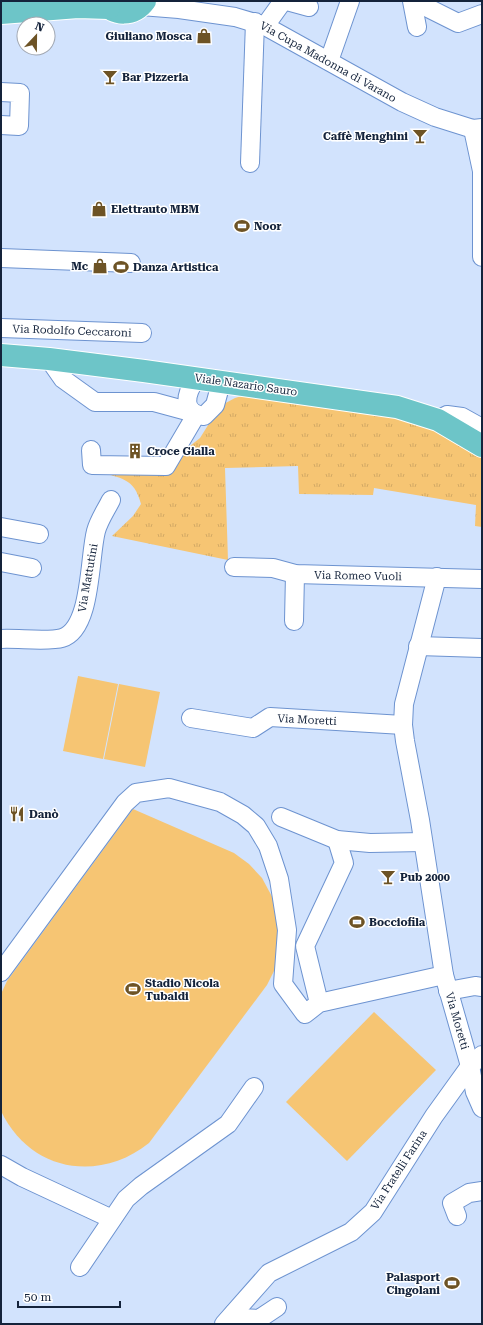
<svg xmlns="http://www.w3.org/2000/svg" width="483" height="1325" font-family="'Roboto Serif',serif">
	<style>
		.grass { fill: #f6c573 }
		.park { fill: url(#park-tufts) }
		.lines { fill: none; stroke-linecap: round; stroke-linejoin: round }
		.minor-casing { stroke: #6d93d0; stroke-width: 20 }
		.major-casing { stroke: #fff; stroke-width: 24 }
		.minor { stroke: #fff; stroke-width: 18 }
		.major { stroke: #6dc5c8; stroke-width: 22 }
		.labels { text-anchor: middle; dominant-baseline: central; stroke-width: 3; stroke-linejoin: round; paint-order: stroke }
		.poi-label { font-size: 11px; font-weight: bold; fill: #14233b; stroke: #fff; text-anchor: start }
		.street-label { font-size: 11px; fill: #14233b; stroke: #fff }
	</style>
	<defs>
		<pattern id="park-tufts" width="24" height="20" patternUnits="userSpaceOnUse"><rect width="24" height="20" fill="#f6c573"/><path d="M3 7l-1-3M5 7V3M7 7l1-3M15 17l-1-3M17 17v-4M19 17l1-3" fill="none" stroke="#d2a964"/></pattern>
	</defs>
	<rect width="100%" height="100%" fill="#d2e3fd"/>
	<g class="grass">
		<path d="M78,676L118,684L103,759L63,751Z"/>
		<path d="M119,684L160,692L145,767L104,759Z"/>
		<path d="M133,809L234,853L249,864L262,878L276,904L279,918L278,963L267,985L149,1143C99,1183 30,1172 1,1111V994L7,981Z"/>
		<path d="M374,1012L436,1070L347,1161L286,1102Z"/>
	</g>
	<path class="park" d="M248,394L397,418L431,429L462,444L482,457V527L475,526L476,505L374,488L373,495L299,494L298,466L225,468L228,560L112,536L133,516L141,504C134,477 121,479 97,471L165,473L190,446L200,438L220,406L235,398Z"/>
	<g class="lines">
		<g class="minor-casing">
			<g id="minor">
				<path d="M287,1L309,7"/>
				<path d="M412,1L417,27"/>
				<path d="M414,1L458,23L482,14"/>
				<path d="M141,6L179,9L235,17L265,26L402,102L435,117L473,129L482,128"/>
				<path d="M265,26L283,1"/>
				<path d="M329,61L350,1"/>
				<path d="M1,92L20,93L19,126L1,125"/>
				<path d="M473,129L482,171V257"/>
				<path d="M250,163L255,22"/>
				<path d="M1,258L131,263"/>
				<path d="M1,328L142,333"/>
				<path d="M49,359L63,379L95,402H154L191,412"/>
				<path d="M196,379C186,393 180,413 204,416L215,405L221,383"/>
				<path d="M438,420L447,415L462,417L482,428"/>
				<path d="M91,450L92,465L166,466L196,415"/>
				<path d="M1,527L39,534"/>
				<path d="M1,562L32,568"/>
				<path d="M234,567L273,568L295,574L482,579"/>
				<path d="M437,577L404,704L403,725L405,741L420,820L444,975L470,1066L475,1092L482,1108"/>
				<path d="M294,621L295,574"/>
				<path d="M1,639C17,638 49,642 62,638C92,629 89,557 96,531C99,520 106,510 111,500"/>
				<path d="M418,646L482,648"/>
				<path d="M191,718L253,728L270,717L403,725"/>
				<path d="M281,817L337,840L370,843L423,842"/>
				<path d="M1,972L125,803L136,793L169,788L220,802L243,815L256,826L268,846L279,879L287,930L283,984L305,1014L319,1003L444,975"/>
				<path d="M448,991L475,986L482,987"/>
				<path d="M319,1003L305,946L344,863L337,840"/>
				<path d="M1,1165L22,1177L112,1219"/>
				<path d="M457,1216L452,1203L469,1193L482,1191"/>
				<path d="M80,1267L126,1199L141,1186L228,1124L254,1087"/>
				<path d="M234,1313L239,1318L259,1319L277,1307"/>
				<path d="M224,1324L269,1273L351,1232L373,1212L434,1116L470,1066L482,1055"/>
			</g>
		</g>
		<g class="major-casing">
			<g id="major">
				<path d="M103,1C114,17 134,16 145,1"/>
				<path d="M1,13L78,7L109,8"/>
				<path d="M1,355L49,359L144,371L397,407L438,420L482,446"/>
			</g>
		</g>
		<use href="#minor" class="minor"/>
		<use href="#major" class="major"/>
	</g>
	<defs>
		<g id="shop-bare" transform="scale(1.2)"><path d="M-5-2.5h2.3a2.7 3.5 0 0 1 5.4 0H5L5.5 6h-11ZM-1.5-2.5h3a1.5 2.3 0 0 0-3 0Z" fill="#6d5325" stroke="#fff" stroke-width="2.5" paint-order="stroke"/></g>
		<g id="bar-bare" transform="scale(1.2)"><path d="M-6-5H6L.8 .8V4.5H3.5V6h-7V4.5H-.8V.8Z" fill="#6d5325" stroke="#fff" stroke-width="2.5" paint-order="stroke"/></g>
		<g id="stadium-bare" transform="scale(1.2)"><path d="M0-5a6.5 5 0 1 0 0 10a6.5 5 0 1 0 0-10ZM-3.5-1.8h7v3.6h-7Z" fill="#6d5325" stroke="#fff" stroke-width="2.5" paint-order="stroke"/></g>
		<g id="building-bare" transform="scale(1.2)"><path d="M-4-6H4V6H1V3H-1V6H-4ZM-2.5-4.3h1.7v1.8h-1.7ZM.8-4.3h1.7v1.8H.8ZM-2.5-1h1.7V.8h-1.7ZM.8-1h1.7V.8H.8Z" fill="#6d5325" stroke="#fff" stroke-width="2.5" paint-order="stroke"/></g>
		<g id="restaurant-bare" transform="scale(1.2)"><path d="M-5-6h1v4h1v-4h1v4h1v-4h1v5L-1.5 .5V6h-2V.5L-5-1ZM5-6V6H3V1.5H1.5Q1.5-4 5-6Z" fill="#6d5325" stroke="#fff" stroke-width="2.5" paint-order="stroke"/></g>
	</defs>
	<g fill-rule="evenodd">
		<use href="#shop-bare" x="204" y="36"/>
		<use href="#bar-bare" x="110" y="77"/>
		<use href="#bar-bare" x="420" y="136"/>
		<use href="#shop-bare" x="99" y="209"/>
		<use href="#stadium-bare" x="242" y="226"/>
		<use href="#shop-bare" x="100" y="266"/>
		<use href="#stadium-bare" x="121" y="267"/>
		<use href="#building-bare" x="135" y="451"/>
		<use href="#restaurant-bare" x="17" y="814"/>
		<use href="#bar-bare" x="388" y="877"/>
		<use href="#stadium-bare" x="357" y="922"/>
		<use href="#stadium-bare" x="133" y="989"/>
		<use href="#stadium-bare" x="452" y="1283"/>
	</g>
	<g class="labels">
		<g class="poi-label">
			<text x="192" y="36" text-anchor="end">Giuliano Mosca</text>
			<text x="122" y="77">Bar Pizzeria</text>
			<text x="408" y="136" text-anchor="end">Caffè Menghini</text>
			<text x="111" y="209">Elettrauto MBM</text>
			<text x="254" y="226">Noor</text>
			<text x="88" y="266" text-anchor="end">Mc</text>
			<text x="133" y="267">Danza Artistica</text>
			<text x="147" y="451">Croce Gialla</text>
			<text x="29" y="814">Danò</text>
			<text x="400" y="877">Pub 2000</text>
			<text x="369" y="922">Bocciofila</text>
			<text x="145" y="983">Stadio Nicola<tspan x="145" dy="13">Tubaldi</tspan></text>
			<text x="440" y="1277" text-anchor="end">Palasport<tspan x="440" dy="13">Cingolani</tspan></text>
		</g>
		<g class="street-label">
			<text transform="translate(328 62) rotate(29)">Via Cupa Madonna di Varano</text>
			<text transform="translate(72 331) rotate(2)">Via Rodolfo Ceccaroni</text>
			<text transform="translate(246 385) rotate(8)">Viale Nazario Sauro</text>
			<text transform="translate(358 576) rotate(1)">Via Romeo Vuoli</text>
			<text transform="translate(88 578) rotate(-80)">Via Mattutini</text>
			<text transform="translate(307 720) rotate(3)">Via Moretti</text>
			<text transform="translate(457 1021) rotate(74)">Via Moretti</text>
			<text transform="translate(399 1170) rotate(-57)">Via Fratelli Farina</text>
		</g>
	</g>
	<rect width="483" height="1325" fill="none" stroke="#14233b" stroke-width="4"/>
	<g transform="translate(36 36) rotate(22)"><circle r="19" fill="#ffffff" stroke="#a1a7b1"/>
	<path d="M0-3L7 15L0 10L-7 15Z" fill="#6d5325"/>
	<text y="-6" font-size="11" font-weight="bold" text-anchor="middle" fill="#14233b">N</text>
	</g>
	<path d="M18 1301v6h102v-6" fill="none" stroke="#14233b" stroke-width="2"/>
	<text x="24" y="1301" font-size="12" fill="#14233b" stroke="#ffffff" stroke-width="3" paint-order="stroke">50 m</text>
</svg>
